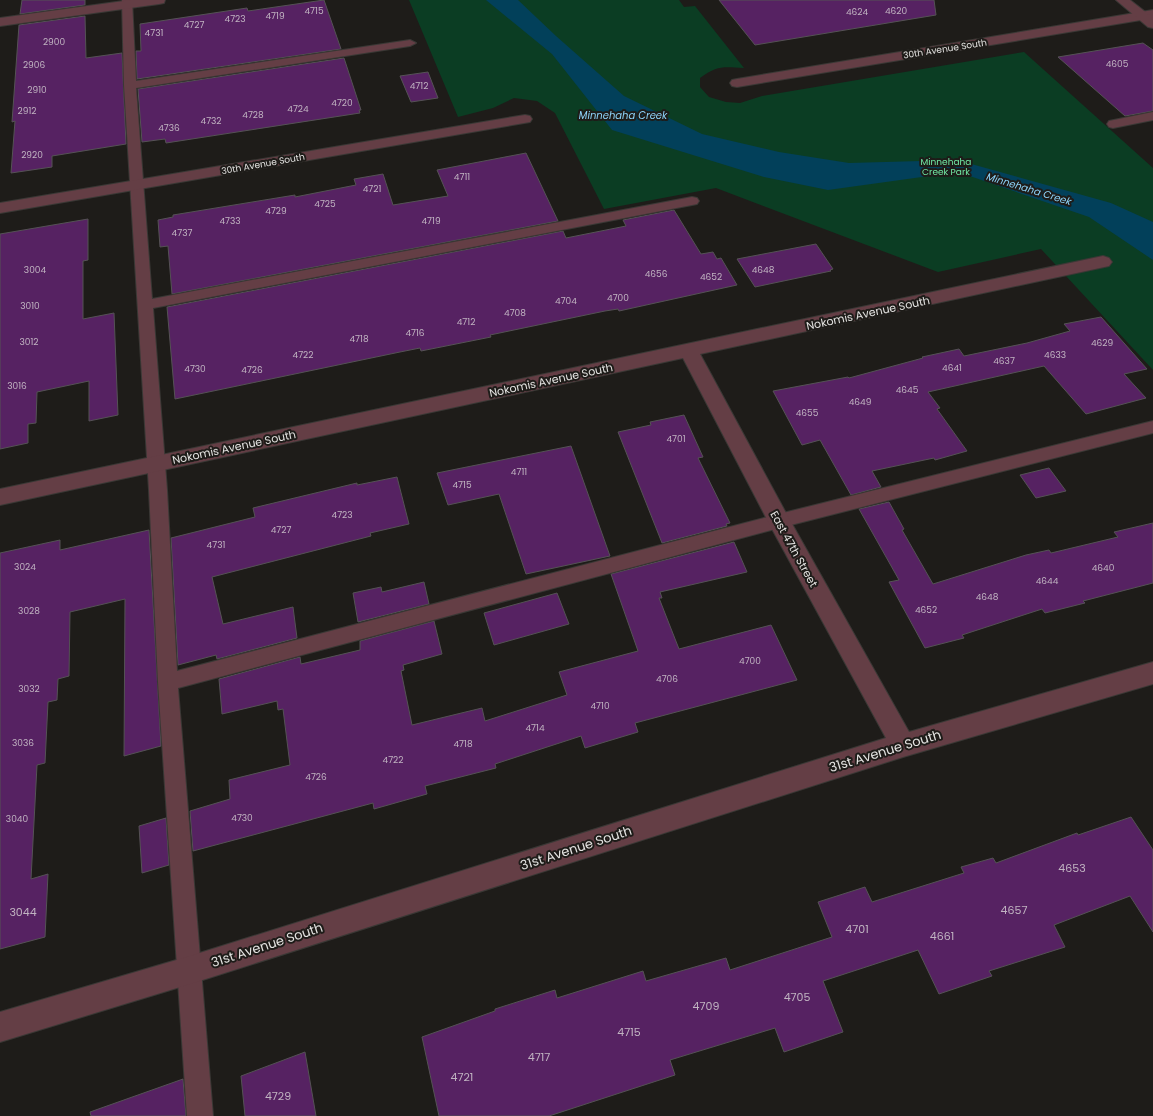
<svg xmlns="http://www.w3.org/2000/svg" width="1153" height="1116" font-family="Poppins,sans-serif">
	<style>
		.green { fill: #0b3d23 }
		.water { fill: #02405a }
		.building { fill: #562262; stroke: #555255 }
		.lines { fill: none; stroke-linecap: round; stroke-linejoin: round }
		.service-casing { stroke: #3a3835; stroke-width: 2 }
		.minor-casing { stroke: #3a3835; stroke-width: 2 }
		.tertiary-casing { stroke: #3a3835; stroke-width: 2 }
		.service { fill: #643e45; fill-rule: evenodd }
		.minor { fill: #643e45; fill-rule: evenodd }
		.tertiary { fill: #643e45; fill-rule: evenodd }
		.labels { text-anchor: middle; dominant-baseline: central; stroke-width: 4; stroke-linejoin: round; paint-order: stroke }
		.number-label { font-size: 9px; fill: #c0b3c1 }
		.far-street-label { font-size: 9px; fill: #e4e3e1; stroke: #1e1c19 }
		.far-park-label { font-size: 9px; fill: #72eca6; stroke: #1e1c19 }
		.far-water-label { font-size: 10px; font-style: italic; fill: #8ed5fb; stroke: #1e1c19 }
		.street-label { font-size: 11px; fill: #e4e3e1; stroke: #1e1c19 }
		.near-number-label { font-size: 11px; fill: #c0b3c1 }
		.near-street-label { font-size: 13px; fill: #e4e3e1; stroke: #1e1c19 }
	</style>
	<rect width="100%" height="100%" fill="#1e1c19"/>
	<path class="green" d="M409,0H679L684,7L695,6L744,68C723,67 718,65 700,78V87L709,97L726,102L740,103L762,96L1024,52L1153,168V370L1041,249L938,272L716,188L604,209L555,113L537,101L514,98L493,108L458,117Z"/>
	<path class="water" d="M486,0H518L556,36L624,96L702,134L779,152L849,163L957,160L1111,203L1153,222V260L1089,217L958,172L828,190L764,177L612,130L552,54Z"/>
	<g class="building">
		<path d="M22,0H85V5L20,14Z"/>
		<path d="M324,0L341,49L137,79L136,51H141L140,24L247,8L248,11Z"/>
		<path d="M719,0H934L936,15L755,45Z"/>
		<path d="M85,16L86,58L122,53L126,144L52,156V167L11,173L15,121L12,122L19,25Z"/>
		<path d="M1143,43L1153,50V111L1125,116L1058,57Z"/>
		<path d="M344,58L361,110H359L360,113L166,143L165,139L142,142L138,89Z"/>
		<path d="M428,72L438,98L411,102L400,76Z"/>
		<path d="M526,153L558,221L172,294L168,246L160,247L158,220L173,217V215L295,195V197L356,185L354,179L383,174L393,205L448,196L437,170Z"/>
		<path d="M674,210L701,254L713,252L717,259L721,258L737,285L619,311L618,309L605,311L490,335L491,337L421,351L420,348L400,352L175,399L167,307L563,231L566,238L626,226L623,220Z"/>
		<path d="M88,219V260L83,261V319L114,313L118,415L89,421V381L37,392L36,423L28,424V443L0,449V234Z"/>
		<path d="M816,244L833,269L830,270L831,271L755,287L737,259Z"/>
		<path d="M1101,317L1147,369L1124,374L1146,398L1086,414L1044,366L928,392L940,408L937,409L967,451L935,460L934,458L872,471L881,487L851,495L820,440L802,445L773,391L848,377L849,378L923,358L922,357L959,349L964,356L1027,343L1070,331L1064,324Z"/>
		<path d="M684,415L703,457L698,458L730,523L726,524L727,526L662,543L618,432L651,425L650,422Z"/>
		<path d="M571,446L610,556L526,574L499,494L448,505L437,473Z"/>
		<path d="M1049,468L1066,491L1036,498L1020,475Z"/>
		<path d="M397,477L409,524L370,533L371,536L212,577L223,624L293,607L297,638L217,659L216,655L178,665L171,538L255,517L253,508L357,483V485Z"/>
		<path d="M889,502L904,529L902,530L933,584L1026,555L1049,550L1051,553L1118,537L1114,532L1153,523V583L1083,601L1085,603L1045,613L1042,609L962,635L964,638L925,648L889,582L899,580L859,509Z"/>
		<path d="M149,530L161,746L124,756L125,599L70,612L69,676L58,679L57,700L48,702L45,763L37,765L31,879L48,874L45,937L0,949V553L60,540V550Z"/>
		<path d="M734,542L747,572L660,592L662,598H659L679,649L771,625L797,680L635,723L638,732L585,748L581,736L495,764L496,768L425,786L427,794L374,809L373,803L193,851L190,811L230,799L229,780L290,765L283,709L278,710L277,701L222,714L219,679L300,657L301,664L360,650V641L434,621L442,654L403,665L404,670L401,671L412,725L482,708L485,721L567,695L559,672L638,651L611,574Z"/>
		<path d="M424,582L429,604L358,622L353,593L381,587L382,592Z"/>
		<path d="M557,593L569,624L494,645L484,613Z"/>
		<path d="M1131,817L1153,850V932L1130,896L1054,925L1065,947L989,971L992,976L939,994L918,950L823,981L843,1032L784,1052L775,1028L670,1060L675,1075L549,1116H439L422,1037L495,1011V1009L555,990L557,998L643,971L646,981L726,958L730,970L832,937L818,902L865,887L872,902L964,873L961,867L993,858L996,863L1077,833L1078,835Z"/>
		<path d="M166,818L169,865L142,873L139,826Z"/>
		<path d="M305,1052L316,1116H245L241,1076Z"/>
		<path d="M183,1079L186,1116H91L90,1112Z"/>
	</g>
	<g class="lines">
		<g class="service-casing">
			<g id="service">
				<path d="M122,0H132L136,81L410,40L416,43L410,46L136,88L152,299L692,197L697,198L699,201L697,204L692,205L153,308L167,490L177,671L779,514L1153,421V433L779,528L178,688L213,1116H187L158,682L149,490L124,85Z"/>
				<path d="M1153,112V120L1113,128L1109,127L1107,124L1109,121Z"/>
			</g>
		</g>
		<g class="minor-casing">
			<g id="minor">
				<path d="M131,0H165L164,3L159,4L0,26V18Z"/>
				<path d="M1153,10V18L737,87L732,86L730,83L732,80L737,79Z"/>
				<path d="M525,115L530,116L532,119L530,122L0,213V203Z"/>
				<path d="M1103,256L1109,258L1112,262L1109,266L700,354L787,515L909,732L1153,662V684L903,757L190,984L0,1042V1012L190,956L886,738L771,527L683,358L0,505V489Z"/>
			</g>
		</g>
		<g class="tertiary-casing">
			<path id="tertiary" d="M1116,0H1130L1153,18V28L1148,27Z"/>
		</g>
		<use href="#service" class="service"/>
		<use href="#minor" class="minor"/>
		<use href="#tertiary" class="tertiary"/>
	</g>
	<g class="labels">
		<g class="number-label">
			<text x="314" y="11">4715</text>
			<text x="896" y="11">4620</text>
			<text x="857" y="12">4624</text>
			<text x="275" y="16">4719</text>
			<text x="235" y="19">4723</text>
			<text x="194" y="25">4727</text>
			<text x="154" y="33">4731</text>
			<text x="54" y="42">2900</text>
			<text x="1117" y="64">4605</text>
			<text x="34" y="65">2906</text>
			<text x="419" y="86">4712</text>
			<text x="37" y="90">2910</text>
			<text x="342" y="103">4720</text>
			<text x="298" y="109">4724</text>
			<text x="27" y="111">2912</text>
			<text x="253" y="115">4728</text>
			<text x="211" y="121">4732</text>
			<text x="169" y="128">4736</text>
			<text x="32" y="155">2920</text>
			<text x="462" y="177">4711</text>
			<text x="372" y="189">4721</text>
			<text x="325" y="204">4725</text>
			<text x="276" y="211">4729</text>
			<text x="230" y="221">4733</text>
			<text x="431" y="221">4719</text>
			<text x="182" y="233">4737</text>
			<text x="35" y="270">3004</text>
			<text x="763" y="270">4648</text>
			<text x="656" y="274">4656</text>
			<text x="711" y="277">4652</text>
			<text x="618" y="298">4700</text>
			<text x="566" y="301">4704</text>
			<text x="30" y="306">3010</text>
			<text x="515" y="313">4708</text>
			<text x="466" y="322">4712</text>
			<text x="415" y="333">4716</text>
			<text x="359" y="339">4718</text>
			<text x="29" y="342">3012</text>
			<text x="1102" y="343">4629</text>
			<text x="303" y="355">4722</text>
			<text x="1055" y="355">4633</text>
			<text x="1004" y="361">4637</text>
			<text x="952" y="368">4641</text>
			<text x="195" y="369">4730</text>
			<text x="252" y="370">4726</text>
			<text x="17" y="386">3016</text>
			<text x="907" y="390">4645</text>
			<text x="860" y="402">4649</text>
			<text x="807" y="413">4655</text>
			<text x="676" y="439">4701</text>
			<text x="519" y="472">4711</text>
			<text x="462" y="485">4715</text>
			<text x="342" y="515">4723</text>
			<text x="281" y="530">4727</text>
			<text x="216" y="545">4731</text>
			<text x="25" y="567">3024</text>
			<text x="1103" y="568">4640</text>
			<text x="1047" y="581">4644</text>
			<text x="987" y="597">4648</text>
			<text x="926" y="610">4652</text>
			<text x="29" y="611">3028</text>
			<text x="750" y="661">4700</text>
			<text x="667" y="679">4706</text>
			<text x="29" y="689">3032</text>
			<text x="600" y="706">4710</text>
			<text x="535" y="728">4714</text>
			<text x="23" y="743">3036</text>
			<text x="463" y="744">4718</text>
			<text x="393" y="760">4722</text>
			<text x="316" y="777">4726</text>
			<text x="242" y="818">4730</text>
			<text x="17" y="819">3040</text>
		</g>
		<g class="far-street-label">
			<text transform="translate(945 49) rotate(-9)">30th Avenue South</text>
			<text transform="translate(263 164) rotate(-10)">30th Avenue South</text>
		</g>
		<g class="far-park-label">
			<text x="946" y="162">Minnehaha<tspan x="946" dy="10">Creek Park</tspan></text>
		</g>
		<g class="far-water-label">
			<text x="623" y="115">Minnehaha Creek</text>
			<text transform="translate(1029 189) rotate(17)">Minnehaha Creek</text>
		</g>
		<g class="street-label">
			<text transform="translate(868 313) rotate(-12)">Nokomis Avenue South</text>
			<text transform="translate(551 380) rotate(-12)">Nokomis Avenue South</text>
			<text transform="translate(234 447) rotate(-12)">Nokomis Avenue South</text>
			<text transform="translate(794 549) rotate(61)">East 47th Street</text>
		</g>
		<g class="near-number-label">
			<text x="1072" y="868">4653</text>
			<text x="1014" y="910">4657</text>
			<text x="23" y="912">3044</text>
			<text x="857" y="929">4701</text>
			<text x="942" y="936">4661</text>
			<text x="797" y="997">4705</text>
			<text x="706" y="1006">4709</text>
			<text x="629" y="1032">4715</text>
			<text x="539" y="1057">4717</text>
			<text x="462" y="1077">4721</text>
			<text x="278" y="1096">4729</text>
		</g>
		<g class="near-street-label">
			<text transform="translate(885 751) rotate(-17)">31st Avenue South</text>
			<text transform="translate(576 848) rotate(-18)">31st Avenue South</text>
			<text transform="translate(267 945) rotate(-18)">31st Avenue South</text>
		</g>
	</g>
</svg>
